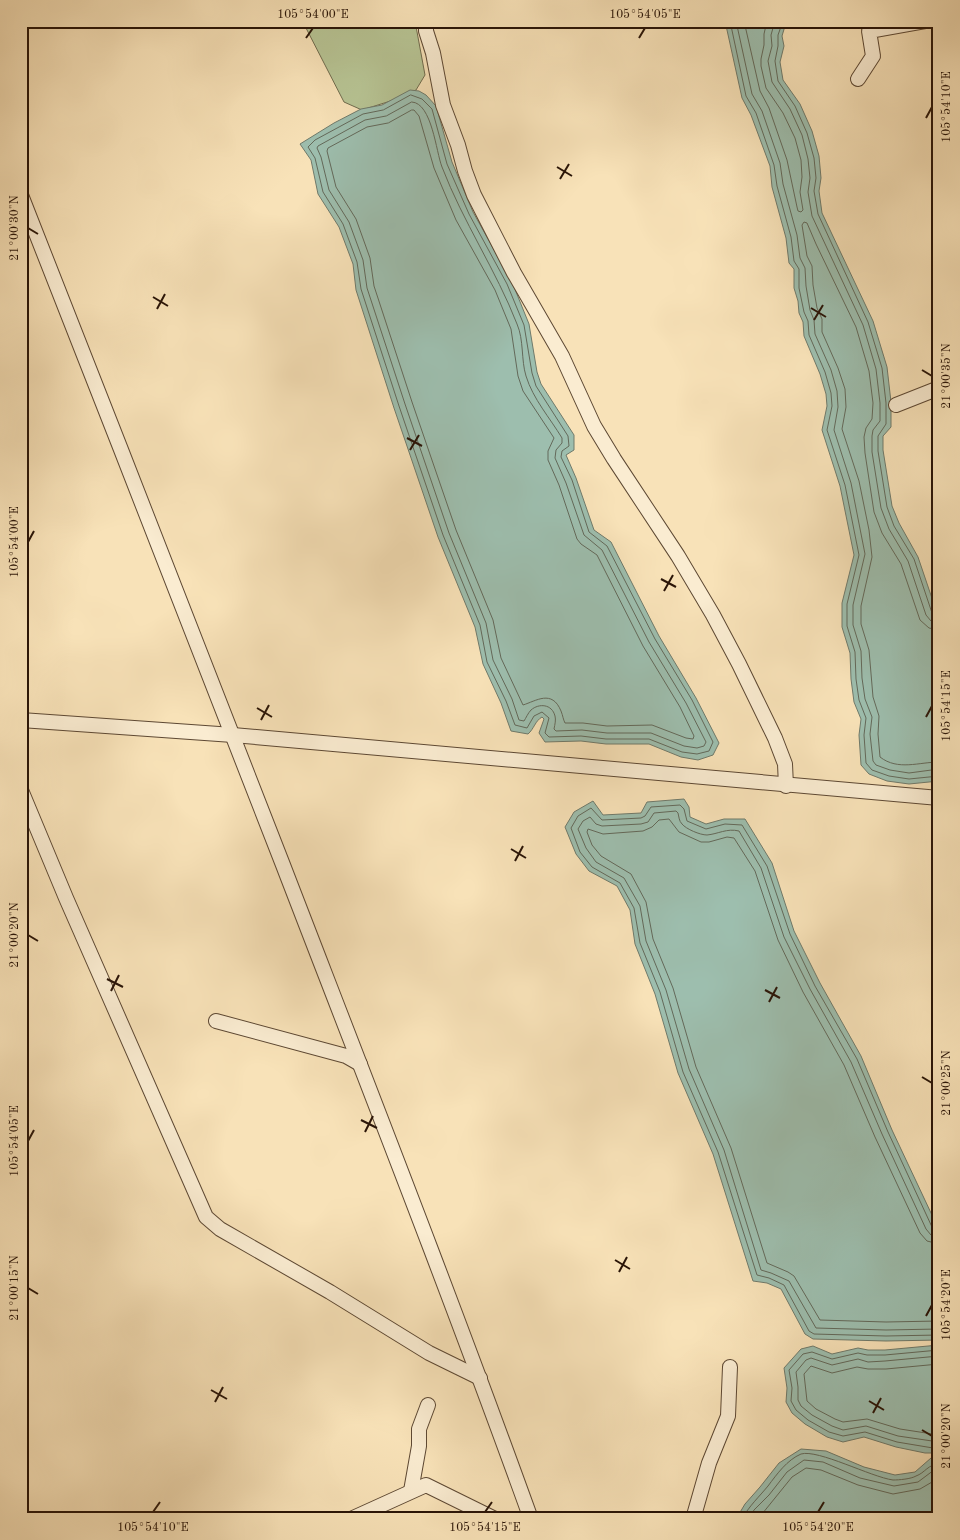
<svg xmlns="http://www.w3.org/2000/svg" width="960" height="1540" font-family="'Old Standard TT',serif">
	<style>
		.green { fill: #b7c494; stroke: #706c4e }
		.water { fill: #9dbeae; stroke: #6f7a6b }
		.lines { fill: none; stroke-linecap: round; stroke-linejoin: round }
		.shore { stroke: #63695a; stroke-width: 1 }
		.minor-casing { stroke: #5d4833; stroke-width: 16 }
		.minor { stroke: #faecd1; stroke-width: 14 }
		.ticks { fill: none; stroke: #291407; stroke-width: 2 }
		.neatline { fill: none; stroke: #291407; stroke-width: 2 }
		.ticks-label { font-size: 12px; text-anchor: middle; fill: #291407 }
	</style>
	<rect width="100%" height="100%" fill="#f8e2b8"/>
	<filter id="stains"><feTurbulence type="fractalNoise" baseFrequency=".004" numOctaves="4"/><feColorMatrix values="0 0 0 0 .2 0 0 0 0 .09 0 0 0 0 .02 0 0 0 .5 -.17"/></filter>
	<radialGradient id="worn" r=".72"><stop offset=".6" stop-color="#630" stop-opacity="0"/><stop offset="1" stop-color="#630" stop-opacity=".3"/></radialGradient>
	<path class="green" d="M315,21H415L425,75L416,90L400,98L362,110L344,102L306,28Z"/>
	<g class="water">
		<path d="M725,21H791L785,26L782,36L784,46L780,62L783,80L800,104L812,131L819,156L821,178L819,191L822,213L873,321L887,367L891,402V427L883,436V450L892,506L899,523L918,557L939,619V781L909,784L887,781L869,774L861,765L859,735L861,719L854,702L851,679L850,653L842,627V603L854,555L840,486L822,430L827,406L826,394L820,374L804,336L803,322L799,313L798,301L794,288V269L789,263L786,238L772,187L770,166L751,115L742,98Z"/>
		<path d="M410,90L419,91L426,95L436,106L452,162L473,212L512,282L529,324L537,372L541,384L574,435V450L566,455L576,478L594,530L611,542L659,636L696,698L719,743L713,755L698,760L681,757L649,744H606L581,741L545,742L539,733L544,719L542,717C535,721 534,729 528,734L511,731L501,703L483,664L475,627L438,537L394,408L356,290L353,264L339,227L318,194L311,160L300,144L334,123L361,109L382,105Z"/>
		<path d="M684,799L689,807L690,817L706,824L724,819H745L772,863L794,931L820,983L861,1056L892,1130L939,1230V1340L886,1341L813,1339L805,1334L781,1289L767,1283L753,1281L713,1154L678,1073L655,994L635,944L630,910L617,886L589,871L576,854L565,827L574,812L593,801L603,815L641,813L647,802Z"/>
		<path d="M939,1345V1453H925L896,1447L864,1437L843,1442L827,1437L805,1424L792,1413L786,1402L787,1388L784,1368L801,1349L813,1346L832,1354L858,1348L868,1350H885Z"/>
		<path d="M801,1449L826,1451L864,1467L895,1475L915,1472L931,1458L939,1459V1519H736L745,1504L760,1487L779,1463Z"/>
	</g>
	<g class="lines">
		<g class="shore">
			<path d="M730,21L746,96L756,113L774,165L777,186L791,237L794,261L799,269V288L804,312L808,321L809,335L825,372L831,393L832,406L827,430L845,485L859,555L847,604V626L855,652L856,679L859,700L866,718L864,735L866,763L872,770L889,776L909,779L939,776"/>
			<path d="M736,21L752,94L762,111L780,163L783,184L797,235L800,258L805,268L806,286L810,310L814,320L815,334L831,370L837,391L838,407L834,430L851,483L865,554L853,605V625L861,651L862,678L865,699L872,717L870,734L873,761L876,765L890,770L909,773L939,769"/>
			<path d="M744,21L760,91L769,108L787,160L797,207L798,211L801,212L803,210L800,192L802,177L801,160L795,138L783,113L766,88L761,66V59L764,45V34L767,21"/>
			<path d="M775,21L771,35L772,46L768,61L772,82L790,109L802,135L808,159L810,178L808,192L812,216L863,325L876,369L880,403V421L873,430L872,436V452L881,508L889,529L908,561L926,615L931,621L939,623"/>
			<path d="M783,21L778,35V46L775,61L778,81L795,106L807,133L814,158L816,178L814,191L818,214L868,322L882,368L886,403V424L878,436V451L887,507L894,526L914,559L932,613L935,616H939"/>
			<path d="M411,95L422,99L432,109L447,164L469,214L507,284L524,325L532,373L536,386L568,436L569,446L562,451L561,457L572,480L589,532L607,546L655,639L692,700L713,742L709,751L697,754L682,752L649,739H606L581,736L549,737L545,733L549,718L542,712L534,716L527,728L515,725L506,701L487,662L480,625L443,535L399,406L361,289L357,262L343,224L323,192L315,158L308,147L315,140L363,114L383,110Z"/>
			<path d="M412,102C432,103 436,152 442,167C463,222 496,270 517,324C524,340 521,360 526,376C533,399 550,418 562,438V443L556,450L555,458L566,483L584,535L602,550L649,642L686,703L706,742L704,746L697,748L684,746L651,733H607L582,730L556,731L554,729C555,724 556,720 555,716C552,704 539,703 531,710C528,713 526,718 524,721L519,720L512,699L493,660L486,623L449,533L405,404L367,288L363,260L349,222L329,190L321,157L317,148L318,146L365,120L386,116Z"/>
			<path d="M412,110H414L419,116L434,168L456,220L495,290L511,329L518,376L523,391L554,438L548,451V460L559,485L577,539L581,544L597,555L643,646L680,707L694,736L693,739L686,738L652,725L607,726L583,723H565C563,719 563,716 561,711C552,689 536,701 523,705L501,658L493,620L456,530L412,402L374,286L370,258L356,219L336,187L327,151L328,148L367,127L388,123Z"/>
			<path d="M939,630L929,628L920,620L901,564L882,533L874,512L865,453L864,437L866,428L872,419L873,403L869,371L856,327L816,244L807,223L804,222L802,225L807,256L812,266L813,285L817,308L822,319V332L838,368L845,389L846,407L842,429L859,481L869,530L872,557L861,606V624L869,650L873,697L879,716L878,734L880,757C898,771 919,762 939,762"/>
			<path d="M939,1230L935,1229L932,1227L888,1132L857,1059L815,986L790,934L767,866L742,825L725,824L706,829L687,821L684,809L680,805L651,807L645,816L641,818L602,820L591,808L578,816L571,828L580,852L592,867L620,883L634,908L640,943L660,992L683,1072L718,1152L757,1275L769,1278L784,1285L809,1331L814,1334L886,1336L939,1335"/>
			<path d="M939,1236L931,1235L926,1229L882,1134L851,1062L810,989L784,937L761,868L739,831C727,828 718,834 707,835C700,835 686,829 682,824C679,821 679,817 678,813L676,811L654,813L648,822L641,824L602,826L596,824L590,817L583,821L578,829L586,848L596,862L624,878L640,906L646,941L666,990L689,1069L724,1150L761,1270L771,1273L789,1281L816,1328L886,1330L939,1329"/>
			<path d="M939,1244L927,1241L920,1233L875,1137L844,1065L803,992L778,940L755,871L734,838L727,837L709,842H701L679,832L669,819L659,820L652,827L643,831L603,834L588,829L587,832L592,845L601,856L631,874L646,902L653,939L673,988L696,1067L731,1148L767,1263L788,1272L794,1276L820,1320L886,1322L939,1321"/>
			<path d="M939,1350L885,1355H867L858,1353L832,1359L812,1352L803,1354L789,1370L792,1388L791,1401L796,1410L808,1420L829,1432L843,1436L865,1432L897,1442L939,1449"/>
			<path d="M939,1356L885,1361L868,1362L858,1359L832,1365L811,1358L806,1360L796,1372L798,1387V1400L801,1406L812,1415L832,1426L843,1430L866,1426L898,1436L939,1442"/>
			<path d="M939,1364L886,1369H868L857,1367L832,1373L811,1366L804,1374L807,1401L816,1409L835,1419L843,1422L867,1419L900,1429L939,1435"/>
			<path d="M742,1519C749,1506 759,1497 768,1486C777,1474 787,1460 801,1454C818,1449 871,1477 893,1480C899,1480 911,1479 916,1476C925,1473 928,1464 939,1464"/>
			<path d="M749,1519L754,1510L769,1495L787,1472L804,1460L823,1462L860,1478L894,1486L918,1482L934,1470H939"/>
			<path d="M758,1519L792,1477L806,1468L821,1470L858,1485L893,1494L920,1489L939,1478"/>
		</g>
		<g class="minor-casing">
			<g id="minor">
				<path d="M426,21V31L433,53L443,105L458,145L465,171L474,195L514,273L562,356L594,426L614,459L678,556L713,615L739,664L775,738L785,764L786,786"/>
				<path d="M858,79L873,56L869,31L925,21"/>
				<path d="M21,195C109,418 196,642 283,865C367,1083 452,1300 531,1519"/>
				<path d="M896,405L934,390H939"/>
				<path d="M21,720L233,735L939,798"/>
				<path d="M21,790L66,898L206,1217L220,1229L330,1292L429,1353L480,1378"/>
				<path d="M216,1021L346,1056L360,1064"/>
				<path d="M411,1491L419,1446V1429L428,1405"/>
				<path d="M351,1519L426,1485L495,1519"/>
				<path d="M693,1519L709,1463L728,1416L730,1367"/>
			</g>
		</g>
		<use href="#minor" class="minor"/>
	</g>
	<path class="ticks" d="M306,38L313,28M639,38L645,28M926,118L932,107M557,167L572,176M560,179L569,164M28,228L38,234M153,297L168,306M811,308L826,317M157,309L165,294M814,320L823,305M922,370L932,376M407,438L422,446M410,450L419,435M28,542L34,531M661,579L676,587M664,591L673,575M257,708L272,717M926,717L932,706M261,720L269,705M511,849L526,858M515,861L523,846M28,935L38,941M107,979L123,987M765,990L780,998M111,991L119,975M769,1002L777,987M922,1077L932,1083M361,1120L377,1128M365,1132L373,1116M28,1141L34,1130M615,1260L630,1269M619,1272L627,1257M28,1288L38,1294M926,1316L932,1305M211,1390L227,1399M869,1401L884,1410M215,1402L223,1387M873,1413L881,1398M922,1430L932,1436M153,1512L160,1502M485,1512L492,1502M818,1512L824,1502"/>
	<rect width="960" height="1540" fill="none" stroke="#f8e2b8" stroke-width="55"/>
	<rect x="28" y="28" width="904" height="1484" class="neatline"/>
	<g class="ticks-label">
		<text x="313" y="18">105°54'00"E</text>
		<text x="645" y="18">105°54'05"E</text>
		<text transform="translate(946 107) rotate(-90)" y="4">105°54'10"E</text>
		<text transform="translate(14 228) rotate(-90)" y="4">21°00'30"N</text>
		<text transform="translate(946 376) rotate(-90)" y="4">21°00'35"N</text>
		<text transform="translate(14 542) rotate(-90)" y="4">105°54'00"E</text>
		<text transform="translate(946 706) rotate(-90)" y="4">105°54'15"E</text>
		<text transform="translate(14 935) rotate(-90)" y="4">21°00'20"N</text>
		<text transform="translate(946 1083) rotate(-90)" y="4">21°00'25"N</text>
		<text transform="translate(14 1141) rotate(-90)" y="4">105°54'05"E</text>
		<text transform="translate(14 1288) rotate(-90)" y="4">21°00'15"N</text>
		<text transform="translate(946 1305) rotate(-90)" y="4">105°54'20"E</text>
		<text transform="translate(946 1436) rotate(-90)" y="4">21°00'20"N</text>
		<text x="153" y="1531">105°54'10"E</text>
		<text x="485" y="1531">105°54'15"E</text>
		<text x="818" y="1531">105°54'20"E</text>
	</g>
	<rect width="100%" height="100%" filter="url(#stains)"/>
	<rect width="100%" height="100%" fill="url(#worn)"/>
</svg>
